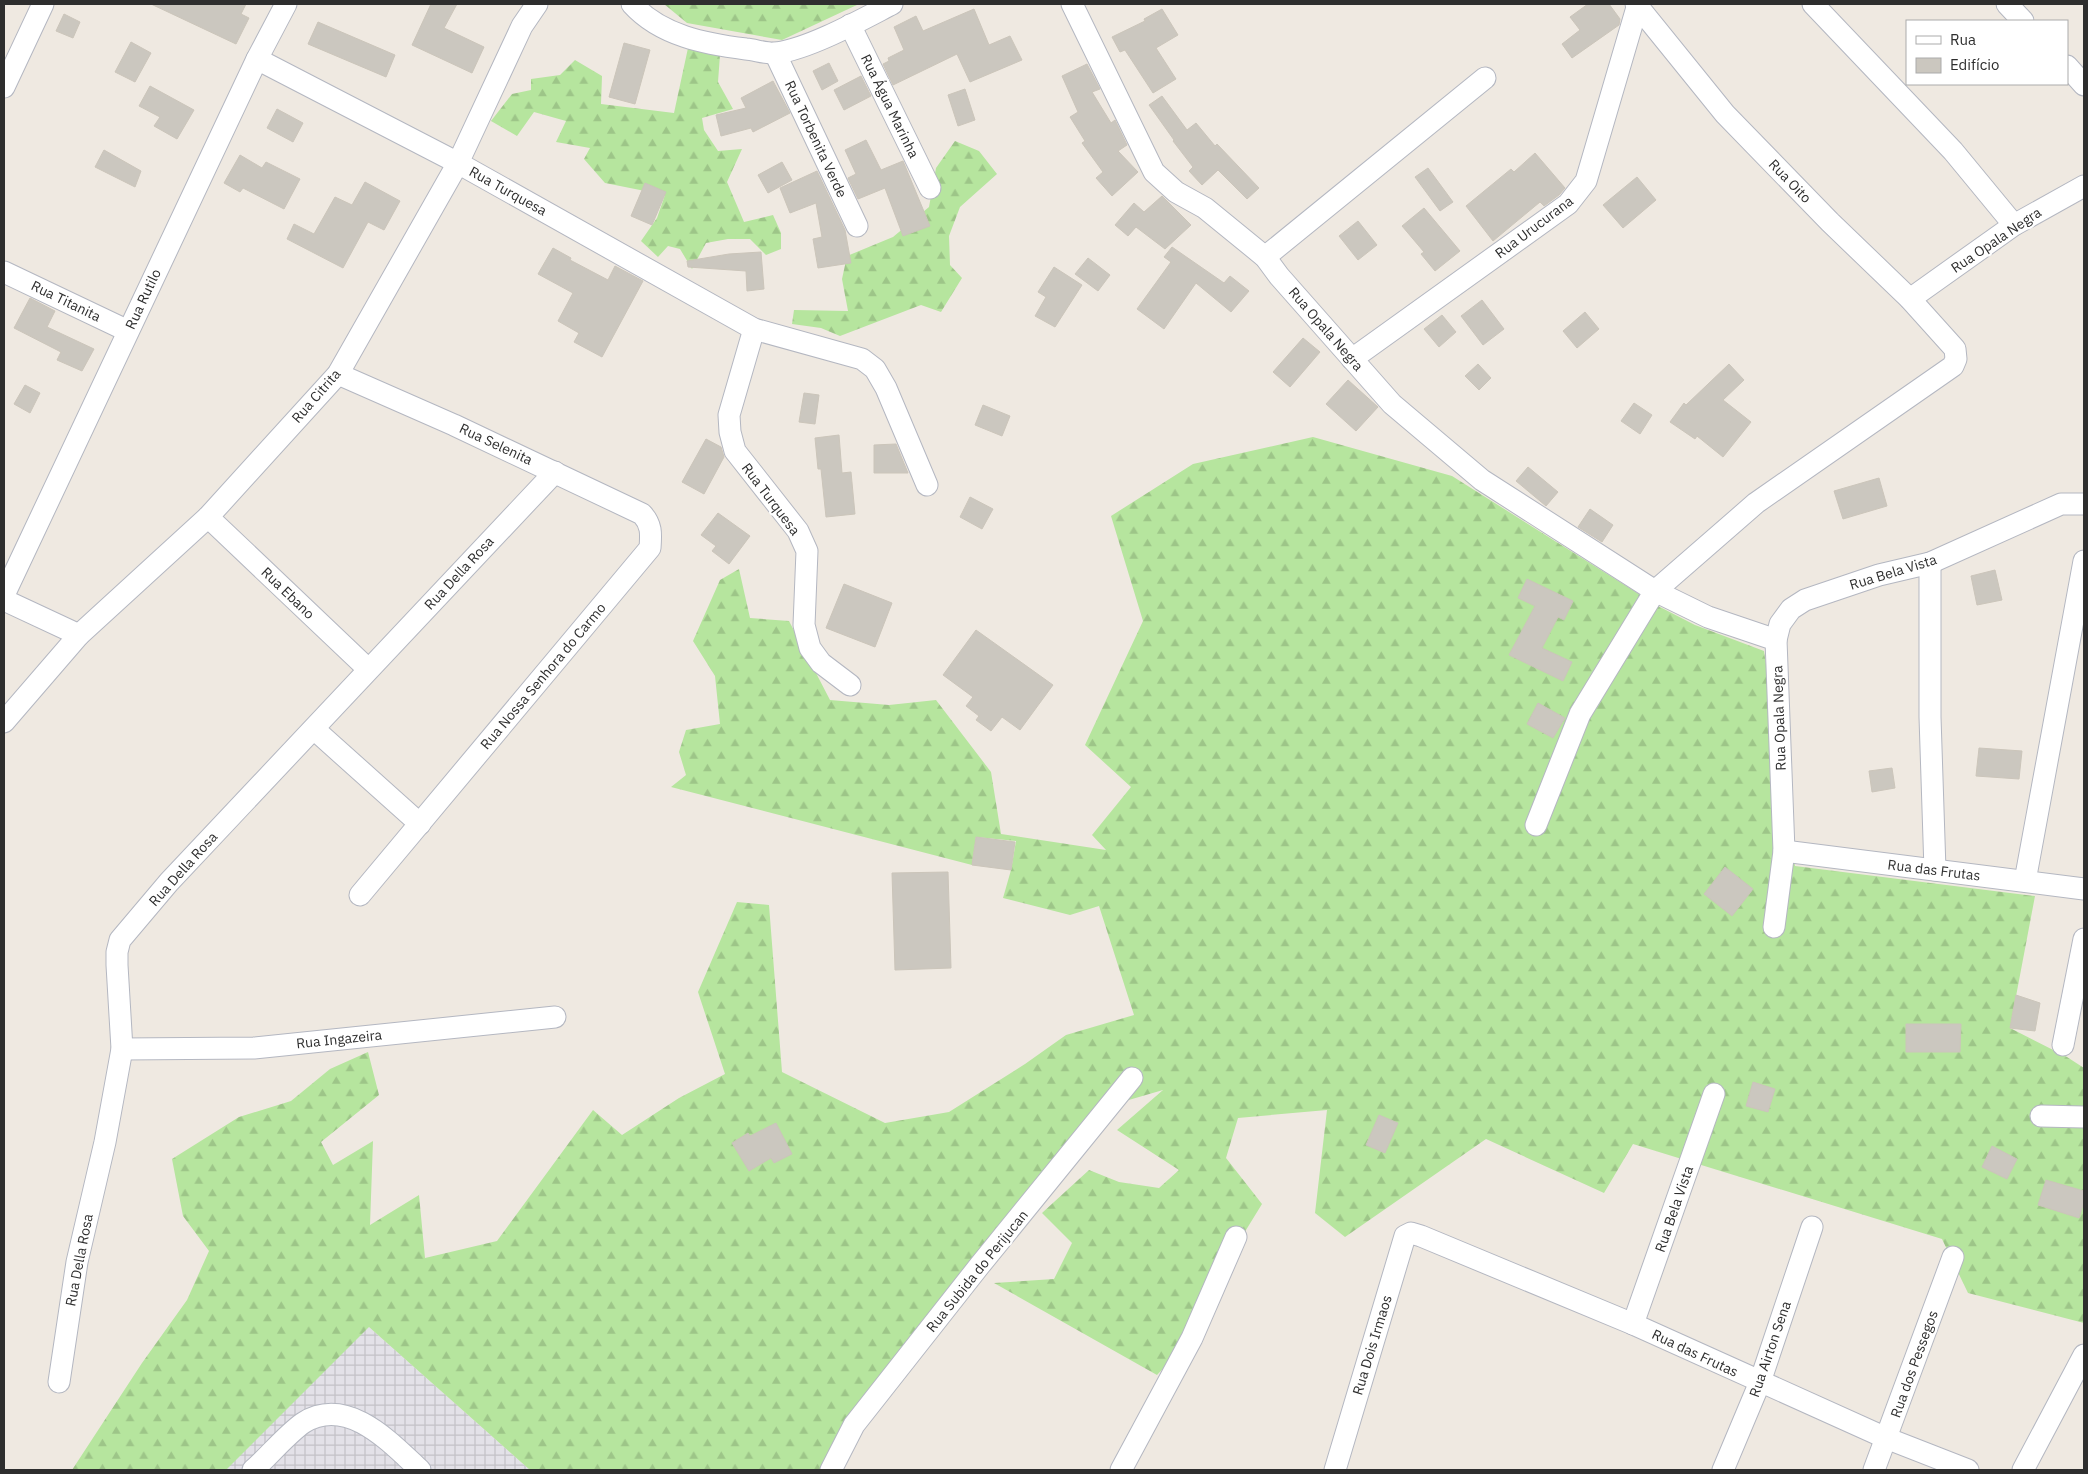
<svg xmlns="http://www.w3.org/2000/svg" width="2088" height="1474" font-family="'IBM Plex Sans',sans-serif">
	<style>
		.industrial { fill: url(#industrial-grid) }
		.forest { fill: url(#forest-firs) }
		.building { fill: #cbc7bf; stroke: #cbc5ba }
		.lines { fill: none; stroke-linecap: round; stroke-linejoin: round }
		.minor-casing { stroke: #b4b7c1; stroke-width: 23 }
		.minor { stroke: #fff; stroke-width: 21 }
		.labels { text-anchor: middle; dominant-baseline: central; stroke-width: 4.5; stroke-linejoin: round; paint-order: stroke }
		.street-label { font-size: 14px; fill: #2e2e2e; stroke: #fff }
	</style>
	<defs>
		<pattern id="industrial-grid" width="8" height="8" patternUnits="userSpaceOnUse" patternTransform="scale(1.25)"><rect width="8" height="8" fill="#e3e1e8"/><path d="M0 4h8M4 0v8" fill="none" stroke="#c3c1c7"/></pattern>
		<pattern id="forest-firs" width="22" height="20" patternUnits="userSpaceOnUse" patternTransform="scale(1.25)"><rect width="22" height="20" fill="#b6e59e"/><path d="M5 1l3.5 6h-7zM16 11l3.5 6h-7z" fill="#9dc588"/></pattern>
	</defs>
	<rect width="100%" height="100%" fill="#efe9e1"/>
	<path class="industrial" d="M369,1327L530,1470H209Z"/>
	<g class="forest">
		<path d="M664,4H859L782,40L687,23Z"/>
		<path d="M688,48L720,55L718,82L733,109L702,118L704,130L718,151L742,149L727,182L744,222L773,215L781,233V249L766,255L750,239H728L706,243L692,269L680,249L668,246L658,257L641,241L657,218L665,195L605,183L584,159L590,148L556,142L566,121L534,112L517,136L491,121L512,94L531,90V79L560,75L575,60L602,76L601,104L674,113Z"/>
		<path d="M955,141L979,151L997,174L960,207L949,236L950,265L962,278L941,312L921,305L840,336L821,328L792,324L794,310L848,311L842,279L847,256L893,237L929,207L936,168Z"/>
		<path d="M1313,437L1452,476L1658,606L1695,625L1764,651L1795,866L2035,896L2010,1028L2067,1057L2084,1068V1323L1968,1293L1942,1239L1633,1144L1604,1193L1486,1139L1345,1237L1315,1213L1327,1110L1238,1118L1226,1158L1262,1204L1222,1269L1192,1338L1157,1375L994,1283L1054,1279L1072,1243L1042,1213L1089,1170L1119,1182L1159,1188L1179,1170L1117,1130L1163,1090L1091,1111L921,1340L831,1470H530L369,1327L226,1470H72L142,1363L187,1300L209,1251L183,1216L172,1159L239,1117L291,1101L330,1069L368,1052L379,1095L321,1142L333,1165L373,1141L370,1225L419,1195L425,1258L497,1241L593,1110L622,1135L679,1098L725,1074L698,992L737,902L769,905L782,1072L885,1123L949,1112L1025,1064L1066,1035L1134,1015L1099,906L1070,915L1003,898L1011,870L1016,841L976,837L972,865L671,787L686,775L679,752L686,730L720,724L715,676L693,641L720,580L739,569L750,618L789,621L830,700L889,705L936,700L991,772L1001,834L1106,850L1092,835L1131,787L1085,745L1143,621L1111,516L1193,464Z"/>
	</g>
	<g class="building">
		<path d="M151,4H246L241,14L249,18L236,44Z"/>
		<path d="M431,4H457L444,28L484,47L472,73L412,45Z"/>
		<path d="M1588,4H1609L1620,19L1619,25L1572,58L1562,44L1580,30L1570,17Z"/>
		<path d="M974,9L989,45L1010,36L1022,60L970,82L957,54L893,85L883,64L889,61L888,58L904,50L894,27L916,16L923,31Z"/>
		<path d="M1162,9L1178,35L1156,48L1176,79L1153,93L1125,50L1120,52L1112,37L1145,21L1144,19Z"/>
		<path d="M64,14L80,22L73,38L56,31Z"/>
		<path d="M318,22L395,55L386,77L308,44Z"/>
		<path d="M131,42L151,53L135,82L115,72Z"/>
		<path d="M624,43L650,50L635,104L609,97Z"/>
		<path d="M829,63L838,81L822,90L813,71Z"/>
		<path d="M1087,64L1100,89L1092,92L1111,123L1115,120L1127,145L1118,151L1138,172L1112,196L1096,178L1103,172L1082,143L1085,141L1070,117L1078,112L1062,76Z"/>
		<path d="M861,76L871,96L844,110L834,90Z"/>
		<path d="M773,81L790,113L753,132L751,128L721,136L716,115L746,108L741,98Z"/>
		<path d="M150,86L194,110L177,139L154,126L160,117L139,106Z"/>
		<path d="M965,89L975,120L958,126L948,95Z"/>
		<path d="M1162,96L1187,130L1196,123L1215,146L1217,144L1259,188L1247,199L1218,170L1202,185L1189,171L1193,167L1173,141L1174,140L1149,105Z"/>
		<path d="M277,109L303,123L293,142L267,128Z"/>
		<path d="M866,140L881,170L903,161L930,226L903,236L885,188L858,199L848,178L856,174L845,150Z"/>
		<path d="M104,150L141,171L135,187L95,167Z"/>
		<path d="M1535,153L1565,188L1559,195L1544,206L1540,202L1493,241L1466,206L1511,169L1514,172Z"/>
		<path d="M240,155L262,168L266,162L300,179L284,209L243,188L240,192L224,183Z"/>
		<path d="M782,162L792,180L768,193L758,175Z"/>
		<path d="M1428,168L1453,202L1440,211L1415,177Z"/>
		<path d="M817,171L845,230L851,263L818,268L813,239L822,237L816,203L790,213L780,188Z"/>
		<path d="M1637,177L1656,200L1623,228L1603,205Z"/>
		<path d="M365,182L400,201L384,230L368,222L343,268L287,239L294,224L314,234L335,197L352,205Z"/>
		<path d="M645,183L666,192L652,225L631,216Z"/>
		<path d="M1162,196L1191,225L1165,249L1136,227L1128,236L1115,225L1134,203L1144,212Z"/>
		<path d="M1424,208L1460,251L1435,271L1421,254L1424,252L1402,226Z"/>
		<path d="M1358,221L1377,245L1358,260L1339,236Z"/>
		<path d="M1172,247L1224,283L1230,276L1249,291L1231,312L1196,283L1164,329L1137,309L1171,262L1164,257Z"/>
		<path d="M553,248L571,258L570,260L608,280L615,266L643,281L602,357L574,342L579,333L558,321L573,293L538,274Z"/>
		<path d="M761,252L764,289L747,291L746,271L688,267L687,261L729,254Z"/>
		<path d="M1088,258L1110,275L1098,291L1075,274Z"/>
		<path d="M1054,267L1082,285L1055,327L1035,316L1046,297L1038,292Z"/>
		<path d="M30,298L55,311L47,327L94,349L82,371L57,360L61,352L14,328Z"/>
		<path d="M1482,300L1504,329L1483,345L1461,316Z"/>
		<path d="M1585,312L1599,329L1577,348L1563,331Z"/>
		<path d="M1442,315L1456,332L1439,347L1424,329Z"/>
		<path d="M1303,338L1320,352L1290,387L1273,372Z"/>
		<path d="M1478,364L1491,378L1479,390L1465,376Z"/>
		<path d="M1729,364L1744,380L1723,400L1751,422L1723,457L1697,436L1695,439L1670,422L1684,403L1686,405Z"/>
		<path d="M1348,380L1378,407L1356,431L1326,404Z"/>
		<path d="M25,385L40,393L30,413L14,404Z"/>
		<path d="M804,393L819,395L815,424L799,422Z"/>
		<path d="M1634,403L1652,415L1640,434L1621,421Z"/>
		<path d="M983,405L1010,416L1002,436L975,425Z"/>
		<path d="M839,435L842,473L851,472L855,514L826,517L821,469H818L815,438Z"/>
		<path d="M706,439L721,447L724,457L704,494L682,482Z"/>
		<path d="M896,444L908,473H874V445Z"/>
		<path d="M1528,467L1558,492L1546,506L1516,481Z"/>
		<path d="M1879,478L1887,506L1843,519L1834,491Z"/>
		<path d="M970,497L993,509L982,529L960,517Z"/>
		<path d="M1590,509L1613,525L1602,542L1578,527Z"/>
		<path d="M718,513L750,536L729,564L712,551L716,546L701,535Z"/>
		<path d="M1995,570L2002,600L1977,605L1971,576Z"/>
		<path d="M1527,579L1573,601L1564,620L1558,617L1542,648L1572,662L1563,681L1509,655L1535,606L1518,598Z"/>
		<path d="M844,584L892,603L875,647L826,628Z"/>
		<path d="M976,630L1053,685L1020,730L1002,717L991,731L976,720L979,716L966,706L973,697L943,675Z"/>
		<path d="M1538,703L1565,718L1553,738L1527,724Z"/>
		<path d="M1979,748L2022,751L2019,779L1976,776Z"/>
		<path d="M1892,768L1895,788L1872,792L1869,771Z"/>
		<path d="M976,837L1015,842L1011,870L972,865Z"/>
		<path d="M1725,867L1753,889L1732,916L1704,894Z"/>
		<path d="M948,872L951,968L895,970L892,873Z"/>
		<path d="M2016,995L2040,1003L2035,1031L2010,1028Z"/>
		<path d="M1906,1024H1961L1960,1052H1906Z"/>
		<path d="M1753,1082L1775,1089L1768,1112L1746,1106Z"/>
		<path d="M1379,1115L1398,1123L1385,1153L1366,1145Z"/>
		<path d="M776,1123L792,1154L774,1163L771,1158L749,1171L732,1143L748,1133L750,1136Z"/>
		<path d="M1992,1146L2017,1159L2007,1179L1982,1167Z"/>
		<path d="M2046,1180L2084,1191V1202L2079,1218L2038,1205Z"/>
	</g>
	<g class="lines">
		<g class="minor-casing">
			<g id="minor">
				<path d="M632,4C661,36 706,44 746,49C756,50 767,54 777,53C811,48 861,20 892,4"/>
				<path d="M1072,4L1154,172L1176,192L1205,208L1265,257L1279,276L1392,404L1482,480L1655,591L1708,617L1776,640L1784,851L1774,927"/>
				<path d="M1813,4L1953,151L2014,225"/>
				<path d="M2007,4L2023,21"/>
				<path d="M850,25L930,188"/>
				<path d="M775,53L857,226"/>
				<path d="M257,59L458,163L754,329L862,359L875,369L886,388L927,485"/>
				<path d="M2067,66L2084,85"/>
				<path d="M4,87L43,4"/>
				<path d="M1265,257L1485,78"/>
				<path d="M4,272L128,331"/>
				<path d="M1910,299L2014,225L2084,186"/>
				<path d="M754,329L729,415L730,432L735,451L798,531L807,551L804,625L810,648L821,663L850,685"/>
				<path d="M1352,359L1568,204L1586,181L1638,4"/>
				<path d="M338,374L454,425L642,514C652,525 651,534 650,548L360,895"/>
				<path d="M208,517L368,669"/>
				<path d="M1930,563V717L1935,870"/>
				<path d="M4,595L257,59L286,4"/>
				<path d="M4,600L79,635"/>
				<path d="M1776,640L1780,624L1791,609L1805,600L1879,575L1930,563L2061,504H2084"/>
				<path d="M4,722L79,635L208,517L338,374L458,163L522,26L537,4"/>
				<path d="M314,729L420,824"/>
				<path d="M1536,825L1580,714L1655,591L1756,503L1953,366L1956,359L1955,349L1910,299L1830,222L1725,114L1636,4"/>
				<path d="M1784,851L2084,889"/>
				<path d="M2025,881L2084,561"/>
				<path d="M2063,1045L2084,939"/>
				<path d="M122,1049L254,1048L555,1017"/>
				<path d="M2041,1116L2084,1117"/>
				<path d="M1633,1324L1714,1094"/>
				<path d="M59,1382L77,1262L105,1142L122,1049L117,965V952L120,940L169,882L555,472"/>
				<path d="M253,1470C269,1456 286,1435 303,1423C347,1395 390,1442 420,1470"/>
				<path d="M831,1470L854,1425L980,1265L1132,1078"/>
				<path d="M1121,1470L1192,1338L1236,1237"/>
				<path d="M1335,1470L1405,1236L1411,1233L1421,1236L1633,1324L1886,1438L1968,1470"/>
				<path d="M1723,1470L1760,1382L1812,1227"/>
				<path d="M1874,1470L1953,1257"/>
				<path d="M2023,1470L2084,1355"/>
			</g>
		</g>
		<use href="#minor" class="minor"/>
	</g>
	<g class="labels">
		<g class="street-label">
			<text transform="translate(890 106) rotate(64)">Rua Água Marinha</text>
			<text transform="translate(816 139) rotate(65)">Rua Torbenita Verde</text>
			<text transform="translate(1790 181) rotate(46)">Rua Oito</text>
			<text transform="translate(508 191) rotate(29)">Rua Turquesa</text>
			<text transform="translate(1534 227) rotate(-37)">Rua Urucurana</text>
			<text transform="translate(1996 240) rotate(-34)">Rua Opala Negra</text>
			<text transform="translate(143 299) rotate(-65)">Rua Rutilo</text>
			<text transform="translate(66 301) rotate(26)">Rua Titanita</text>
			<text transform="translate(1326 329) rotate(49)">Rua Opala Negra</text>
			<text transform="translate(316 396) rotate(-49)">Rua Citrita</text>
			<text transform="translate(496 444) rotate(25)">Rua Selenita</text>
			<text transform="translate(771 499) rotate(53)">Rua Turquesa</text>
			<text transform="translate(1893 572) rotate(-17)">Rua Bela Vista</text>
			<text transform="translate(459 573) rotate(-47)">Rua Della Rosa</text>
			<text transform="translate(288 593) rotate(44)">Rua Ebano</text>
			<text transform="translate(543 676) rotate(-50)">Rua Nossa Senhora do Carmo</text>
			<text transform="translate(1779 718) rotate(-92)">Rua Opala Negra</text>
			<text transform="translate(183 869) rotate(-48)">Rua Della Rosa</text>
			<text transform="translate(1934 870) rotate(7)">Rua das Frutas</text>
			<text transform="translate(339 1039) rotate(-6)">Rua Ingazeira</text>
			<text transform="translate(1674 1209) rotate(-71)">Rua Bela Vista</text>
			<text transform="translate(79 1260) rotate(-79)">Rua Della Rosa</text>
			<text transform="translate(977 1271) rotate(-51)">Rua Subida do Perijucan</text>
			<text transform="translate(1372 1345) rotate(-73)">Rua Dois Irmaos</text>
			<text transform="translate(1770 1349) rotate(-71)">Rua Airton Sena</text>
			<text transform="translate(1695 1353) rotate(25)">Rua das Frutas</text>
			<text transform="translate(1914 1364) rotate(-70)">Rua dos Pessegos</text>
		</g>
	</g>
	<rect width="2088" height="1474" fill="none" stroke="#2e2e2e" stroke-width="10"/>
	<rect x="1906" y="20" width="162" height="65" fill="#ffffff" stroke="#ababab"/>
	<rect x="1916" y="36" width="25" height="8" fill="#ffffff" stroke="#ababab"/>
	<text x="1950" y="45" font-size="15" fill="#2e2e2e">Rua</text>
	<rect x="1916" y="58" width="25" height="15" fill="#cbc7bf" stroke="#ababab"/>
	<text x="1950" y="70" font-size="15" fill="#2e2e2e">Edifício</text>
</svg>
